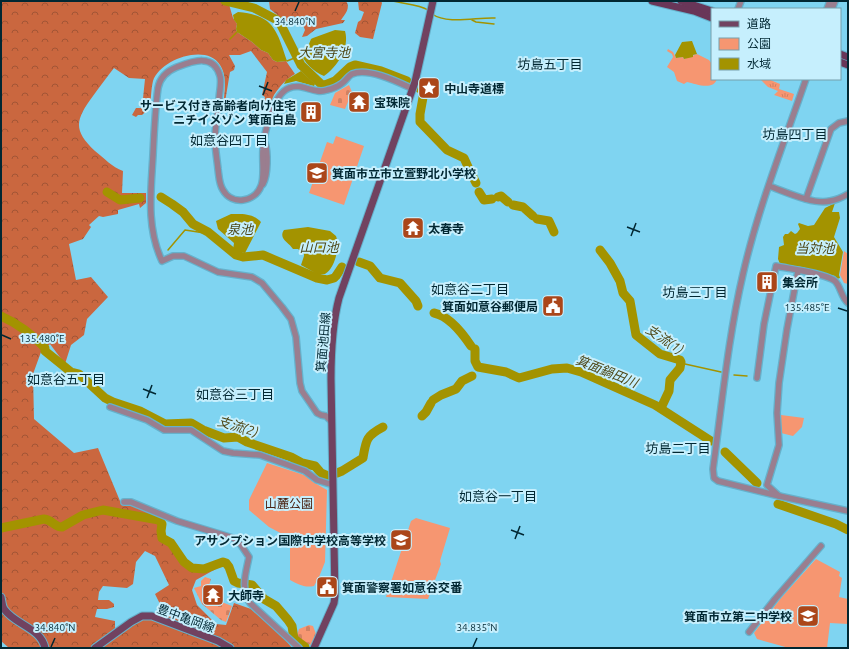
<svg xmlns="http://www.w3.org/2000/svg" width="849" height="649" font-family="Ubuntu,'Noto Sans JP',sans-serif">
	<style>
		.grass { fill: url(#grass-tufts) }
		.forest { fill: url(#forest-crowns); fill-rule: evenodd }
		.cemetery { fill: url(#cemetery-stones) }
		.park { fill: #f69671 }
		.water { fill: #a39300 }
		.lines { fill: none; stroke-linecap: round; stroke-linejoin: round }
		.stream { stroke: #a39300; stroke-width: 1.5 }
		.river { stroke: #a39300; stroke-width: 9 }
		.tertiary-casing { stroke: #66b1cb; stroke-width: 8 }
		.primary-casing { stroke: #66b1cb; stroke-width: 9 }
		.trunk-casing { stroke: #66b1cb; stroke-width: 9 }
		.tertiary { stroke: #9a7e8f; stroke-width: 5.5 }
		.primary { stroke: #714260; stroke-width: 7 }
		.trunk { stroke: #693658; stroke-width: 7 }
		.ticks { fill: none; stroke: #012732; stroke-width: 1.5 }
		.labels { text-anchor: middle; dominant-baseline: central; stroke-width: 4; stroke-linejoin: round; paint-order: stroke }
		.poi-label { font-size: 12px; font-weight: bold; fill: #012732; stroke: #c6effd; text-anchor: start }
		.street-label { font-size: 12px; fill: #012732; stroke: #c6effd }
		.park-label { font-size: 12px; fill: #4a2212; stroke: #c6effd }
		.water-label { font-size: 13px; font-style: italic; fill: #4e4717; stroke: #c6effd }
		.neighbourhood-label { font-size: 13px; fill: #012732; stroke: #c6effd }
		.ticks-label { font-size: 10px; text-anchor: middle; fill: #012732; stroke: #c6effd; stroke-width: 4; stroke-linejoin: round; paint-order: stroke }
	</style>
	<defs>
		<pattern id="grass-tufts" width="24" height="20" patternUnits="userSpaceOnUse"><rect width="24" height="20" fill="#f69671"/><path d="M3 7l-1-3M5 7V3M7 7l1-3M15 17l-1-3M17 17v-4M19 17l1-3" fill="none" stroke="#d18162"/></pattern>
		<pattern id="forest-crowns" width="20" height="18" patternUnits="userSpaceOnUse"><rect width="20" height="18" fill="#ca673f"/><path d="M2 6a3 3 0 1 1 6 0M12 15a3 3 0 1 1 6 0" fill="none" stroke="#a25535"/></pattern>
		<pattern id="cemetery-stones" width="16" height="16" patternUnits="userSpaceOnUse"><rect width="16" height="16" fill="#f69671"/><path d="M2 7V4a2 2 0 0 1 4 0v3zM10 15v-3a2 2 0 0 1 4 0v3z" fill="#d18162"/></pattern>
	</defs>
	<rect width="100%" height="100%" fill="#7fd4f1"/>
	<path class="grass" d="M760,79H768L780,84L779,89L794,94L792,101L774,95L778,91L768,87Z"/>
	<g class="forest">
		<path d="M1,1H228L233,18L237,24L236,29L237,32L252,42L261,50L268,53L273,60L277,62L286,61L295,74C286,79 280,86 274,95C272,99 270,104 268,107L267,103L264,101L265,97L262,95L267,72L251,51L240,55H229L235,66L234,70L230,72L224,108H223C224,94 228,77 220,65C207,43 160,59 153,81C151,89 151,100 150,108L142,115H138L136,117L132,115L136,108H142L145,79L129,78L114,68C107,77 100,86 93,96C76,119 72,130 95,151C104,158 112,167 123,171L122,193H146V203L140,208L139,204L118,210V214L103,217L99,216L89,225L91,227L83,239L69,244L76,280L91,277L108,297L87,319L84,335L71,345L65,364L50,344L41,352L33,374L34,419L74,453L98,448L120,501L123,505L131,504L159,515L158,521L160,525L158,529L159,538L169,543L184,566L192,570L203,571L222,564L223,565L196,580L192,590L197,605L216,624L226,625L234,603L251,609L284,638L292,648H9L1,641ZM145,551L155,556L169,585L155,594L160,604L163,615L153,614L115,630V621L95,617L97,609H107L114,607V604L109,600H98L99,592L103,586L127,588L133,584L136,562Z"/>
		<path d="M269,1H346C351,8 345,14 341,20H345L343,23L316,29L307,36L302,37L305,30L303,25V21L293,16L290,25H288L286,22L270,9Z"/>
		<path d="M358,1H381L382,3L373,39L360,37L355,33L358,22L361,20L364,12L359,10Z"/>
	</g>
	<g class="cemetery">
		<path d="M349,85L352,92L345,109L330,105L335,93Z"/>
		<path d="M205,577L211,579L204,600L217,605L219,601L232,606L226,622L221,620L202,604L194,588L201,586V581Z"/>
		<path d="M309,625L313,626L316,634L311,645L296,639L299,629Z"/>
	</g>
	<g class="park">
		<path d="M668,49L673,52L676,58L683,57L684,59L697,54L709,60L712,64V79H717C713,91 696,84 687,82L684,84L677,81L674,72L667,67L673,57L672,54L667,51Z"/>
		<path d="M336,136L364,146L344,205L309,193L327,142L333,144Z"/>
		<path d="M844,251L848,254V284L844,283L840,275Z"/>
		<path d="M781,415L804,418L802,427L793,436L781,433Z"/>
		<path d="M267,463L304,475L313,482L327,490L325,562L319,577L314,586C304,588 298,584 290,580V538L269,527L249,510V500Z"/>
		<path d="M416,518L450,528L440,561L441,564L428,599L386,597L411,521Z"/>
		<path d="M816,559L840,572L839,576L842,578L839,597L848,599V624L830,623L827,648H789L757,639L754,633L781,598Z"/>
	</g>
	<g class="water">
		<path d="M238,12C274,15 277,31 287,61L277,62L273,60L268,53L261,50L252,42L237,32L236,29L237,24L234,20L233,15Z"/>
		<path d="M335,30L345,31C350,48 337,67 324,76C314,72 303,62 301,52L307,49L311,39L313,38Z"/>
		<path d="M692,41L697,54L693,55V57L684,59L683,57L676,58L675,55L682,42Z"/>
		<path d="M301,71L315,84L314,86L296,81L284,84L286,80Z"/>
		<path d="M835,203L832,212H839L840,218L834,237L843,252L839,275L840,278L837,279L835,276L802,267L780,264L778,259L779,247L784,245L783,237L785,234H788L791,231L795,234L797,233L800,229L798,224L799,223L808,226L814,225L825,208Z"/>
		<path d="M231,214C243,214 252,213 261,222L245,253L238,252L233,250L234,243L218,229L216,221Z"/>
		<path d="M308,227L330,231L336,236C340,247 335,268 325,274H317L301,265L304,256V254L298,249H293C289,242 278,239 284,230Z"/>
	</g>
	<g class="lines">
		<g class="stream">
			<path d="M393,1C404,4 419,4 428,10"/>
			<path d="M432,14C448,25 477,17 495,18"/>
			<path d="M472,20L476,22L494,24"/>
			<path d="M230,39L237,32"/>
			<path d="M287,61L297,57"/>
			<path d="M168,250L185,230L211,234"/>
			<path d="M685,364L721,372"/>
			<path d="M734,375L747,376"/>
		</g>
		<g class="river">
			<path d="M225,1L254,8L279,21L301,65L321,84L325,85L335,81L350,67L355,65L381,71L407,81"/>
			<path d="M419,88L424,92L420,114V122L447,150L464,158L469,169"/>
			<path d="M471,173L476,183"/>
			<path d="M107,192L120,200L140,198"/>
			<path d="M479,192L484,200L492,199"/>
			<path d="M161,197L172,204L183,212L193,224L208,232L236,255L243,257L263,255L317,278L327,280L334,278"/>
			<path d="M498,197L501,196L508,202"/>
			<path d="M513,205L523,207L533,216"/>
			<path d="M537,219L549,221L554,232"/>
			<path d="M600,250L610,263L620,281L623,293L630,301L636,335L660,354L680,360L681,362L680,368L670,380L669,391L661,408"/>
			<path d="M359,262L370,266L380,278L400,283L416,301L418,306"/>
			<path d="M336,276L342,267"/>
			<path d="M434,313C449,316 463,334 471,346"/>
			<path d="M1,316C19,324 32,334 45,348V351L71,372L79,374L105,398L113,402L140,411L165,424L191,423L203,430L224,438L238,437L247,442L291,457L302,463L315,466L321,473L328,476"/>
			<path d="M475,349V361L478,367L506,372L519,378L552,369L567,368L581,372L655,405L711,441"/>
			<path d="M433,400L441,395L456,389L462,381L472,376"/>
			<path d="M422,416L426,412L431,403"/>
			<path d="M725,452L757,483"/>
			<path d="M337,473L342,471L363,458C366,440 366,436 383,427"/>
			<path d="M778,504L836,524L848,530"/>
			<path d="M1,528L44,519C52,520 55,527 62,527L83,515L103,510L159,520L162,524L161,531L162,538L171,543L184,562L192,568L204,569L223,562L226,563L229,567L234,581L238,583L252,585L264,599L276,606L288,620L292,626L294,639L305,647"/>
		</g>
		<g class="tertiary-casing">
			<g id="tertiary">
				<path d="M738,9L741,1"/>
				<path d="M827,9L830,1"/>
				<path d="M832,9L835,1"/>
				<path d="M263,184C268,175 268,152 265,143"/>
				<path d="M769,186C786,192 813,205 830,201C836,200 843,197 848,194"/>
				<path d="M806,199L831,129L839,123L848,121"/>
				<path d="M798,271L787,329L779,383L777,413L779,445L767,485L779,496L848,511"/>
				<path d="M757,378L764,324L776,266C790,269 824,273 835,281C841,287 841,297 848,303"/>
				<path d="M110,407L147,420L164,430H191L223,451L233,453L260,455L305,471L317,480L333,485"/>
				<path d="M331,421L326,416L321,415L317,413L302,391L300,383L296,337L291,319L282,307L262,283L252,277L218,272L184,256H173L162,261C146,227 151,191 153,155C154,133 155,110 158,88C160,77 167,71 177,67C193,61 214,53 220,76C222,83 219,93 219,100C218,113 215,126 215,139C215,149 217,159 218,169C219,176 219,184 223,190C232,206 255,202 261,186C265,177 262,160 263,150C264,134 272,95 289,88C302,82 314,95 327,90C331,89 337,87 341,84C345,82 348,76 352,74C368,67 398,82 413,89"/>
				<path d="M779,496L718,481L714,478L713,469C722,404 728,338 743,274C758,208 784,143 806,79"/>
				<path d="M124,502H131L177,521L233,538L241,545L249,557C246,572 240,589 250,603L299,648"/>
				<path d="M749,632L775,599L821,546"/>
			</g>
		</g>
		<g class="primary-casing">
			<g id="primary">
				<path d="M1,597C2,601 2,606 4,609C15,625 41,628 45,648"/>
				<path d="M95,648L131,622L142,616H152L218,641L230,648"/>
				<path d="M314,648L334,603L335,596L331,379C331,351 332,325 339,298L415,82L433,1"/>
			</g>
		</g>
		<g class="trunk-casing">
			<g id="trunk">
				<path d="M652,1L694,11L712,18"/>
				<path d="M681,1L712,11"/>
				<path d="M840,54L848,57"/>
				<path d="M840,62L848,65"/>
			</g>
		</g>
		<use href="#tertiary" class="tertiary"/>
		<use href="#primary" class="primary"/>
		<use href="#trunk" class="trunk"/>
	</g>
	<path class="ticks" d="M295,11L299,2M259,86L272,91M263,95L268,82M627,227L640,232M631,236L636,223M838,308L847,311M2,335L11,339M143,389L156,394M147,398L152,385M511,530L524,535M515,539L520,526M51,647L55,638M473,647L477,638"/>
	<defs>
		<g id="sight-square" transform="scale(1.15)"><rect x="-9" y="-9" width="18" height="18" rx="4" fill="#ab4619" stroke="#c6effd"/><path d="M0-6L1.8-2.2L6-1.7L2.9 1.2L3.7 5.4L0 3.3L-3.7 5.4L-2.9 1.2L-6-1.7L-1.8-2.2Z" fill="#fff"/></g>
		<g id="temple-square" transform="scale(1.15)"><rect x="-9" y="-9" width="18" height="18" rx="4" fill="#ab4619" stroke="#c6effd"/><path d="M0-6L5-2H3V0L6.5 2.5H4V6H1.5V3h-3V6H-4V2.5H-6.5L-3 0V-2H-5Z" fill="#fff"/></g>
		<g id="building-square" transform="scale(1.15)"><rect x="-9" y="-9" width="18" height="18" rx="4" fill="#ab4619" stroke="#c6effd"/><path d="M-4-6H4V6H1V3H-1V6H-4ZM-2.5-4.3h1.7v1.8h-1.7ZM.8-4.3h1.7v1.8H.8ZM-2.5-1h1.7V.8h-1.7ZM.8-1h1.7V.8H.8Z" fill="#fff"/></g>
		<g id="school-square" transform="scale(1.15)"><rect x="-9" y="-9" width="18" height="18" rx="4" fill="#ab4619" stroke="#c6effd"/><path d="M0-5L7-2L0 1L-7-2ZM-4 1L0 2.5L4 1V4Q0 6-4 4Z" fill="#fff"/></g>
		<g id="civic-square" transform="scale(1.15)"><rect x="-9" y="-9" width="18" height="18" rx="4" fill="#ab4619" stroke="#c6effd"/><path d="M-.6-6.5H3V-4.5H.6V-3L4-1V1h2V6H-6V1h2V-1L-.6-3ZM-1.2 2.5V6h2.4V2.5Z" fill="#fff"/></g>
	</defs>
	<g fill-rule="evenodd">
		<use href="#sight-square" x="429" y="88"/>
		<use href="#temple-square" x="359" y="102"/>
		<use href="#building-square" x="311" y="112"/>
		<use href="#school-square" x="317" y="173"/>
		<use href="#temple-square" x="413" y="228"/>
		<use href="#building-square" x="767" y="282"/>
		<use href="#civic-square" x="553" y="306"/>
		<use href="#school-square" x="401" y="540"/>
		<use href="#civic-square" x="327" y="587"/>
		<use href="#temple-square" x="213" y="595"/>
		<use href="#school-square" x="808" y="616"/>
	</g>
	<g class="labels">
		<g class="poi-label">
			<text x="444" y="88">中山寺道標</text>
			<text x="374" y="102">宝珠院</text>
			<text x="296" y="105" text-anchor="end">サービス付き高齢者向け住宅<tspan x="296" dy="14">ニチイメゾン 箕面白島</tspan></text>
			<text x="332" y="173">箕面市立市立萱野北小学校</text>
			<text x="428" y="228">太春寺</text>
			<text x="782" y="282">集会所</text>
			<text x="538" y="306" text-anchor="end">箕面如意谷郵便局</text>
			<text x="386" y="540" text-anchor="end">アサンプション国際中学校高等学校</text>
			<text x="342" y="587">箕面警察署如意谷交番</text>
			<text x="228" y="595">大師寺</text>
			<text x="792" y="616" text-anchor="end">箕面市立第二中学校</text>
		</g>
		<g class="street-label">
			<text transform="translate(323 342) rotate(-85)">箕面池田線</text>
			<text transform="translate(186 618) rotate(20)">豊中亀岡線</text>
		</g>
		<g class="park-label">
			<text x="289" y="503">山麓公園</text>
		</g>
		<g class="water-label">
			<text x="324" y="52">大宮寺池</text>
			<text x="240" y="229">泉池</text>
			<text x="319" y="247">山口池</text>
			<text x="815" y="248">当対池</text>
			<text transform="translate(665 339) rotate(33)">支流(1)</text>
			<text transform="translate(607 371) rotate(22)">箕面鍋田川</text>
			<text transform="translate(238 426) rotate(16)">支流(2)</text>
		</g>
		<g class="neighbourhood-label">
			<text x="550" y="64">坊島五丁目</text>
			<text x="795" y="134">坊島四丁目</text>
			<text x="229" y="140">如意谷四丁目</text>
			<text x="470" y="289">如意谷二丁目</text>
			<text x="695" y="292">坊島三丁目</text>
			<text x="66" y="379">如意谷五丁目</text>
			<text x="235" y="394">如意谷三丁目</text>
			<text x="678" y="448">坊島二丁目</text>
			<text x="498" y="496">如意谷一丁目</text>
		</g>
	</g>
	<g class="ticks-label">
		<text x="295" y="25">34.840°N</text>
		<text x="807" y="311">135.485°E</text>
		<text x="42" y="342">135.480°E</text>
		<text x="55" y="631">34.840°N</text>
		<text x="477" y="631">34.835°N</text>
	</g>
	<rect width="849" height="649" fill="none" stroke="#012732" stroke-width="4"/>
	<rect x="711" y="8" width="130" height="72" fill="#c6effd" stroke="#779fac"/>
	<rect x="719" y="21" width="20" height="6" fill="#714260" stroke="#779fac"/>
	<text x="747" y="28" font-size="12" fill="#012732">道路</text>
	<rect x="719" y="38" width="20" height="12" fill="#f69671" stroke="#779fac"/>
	<text x="747" y="48" font-size="12" fill="#012732">公園</text>
	<rect x="719" y="58" width="20" height="12" fill="#a39300" stroke="#779fac"/>
	<text x="747" y="68" font-size="12" fill="#012732">水域</text>
</svg>
